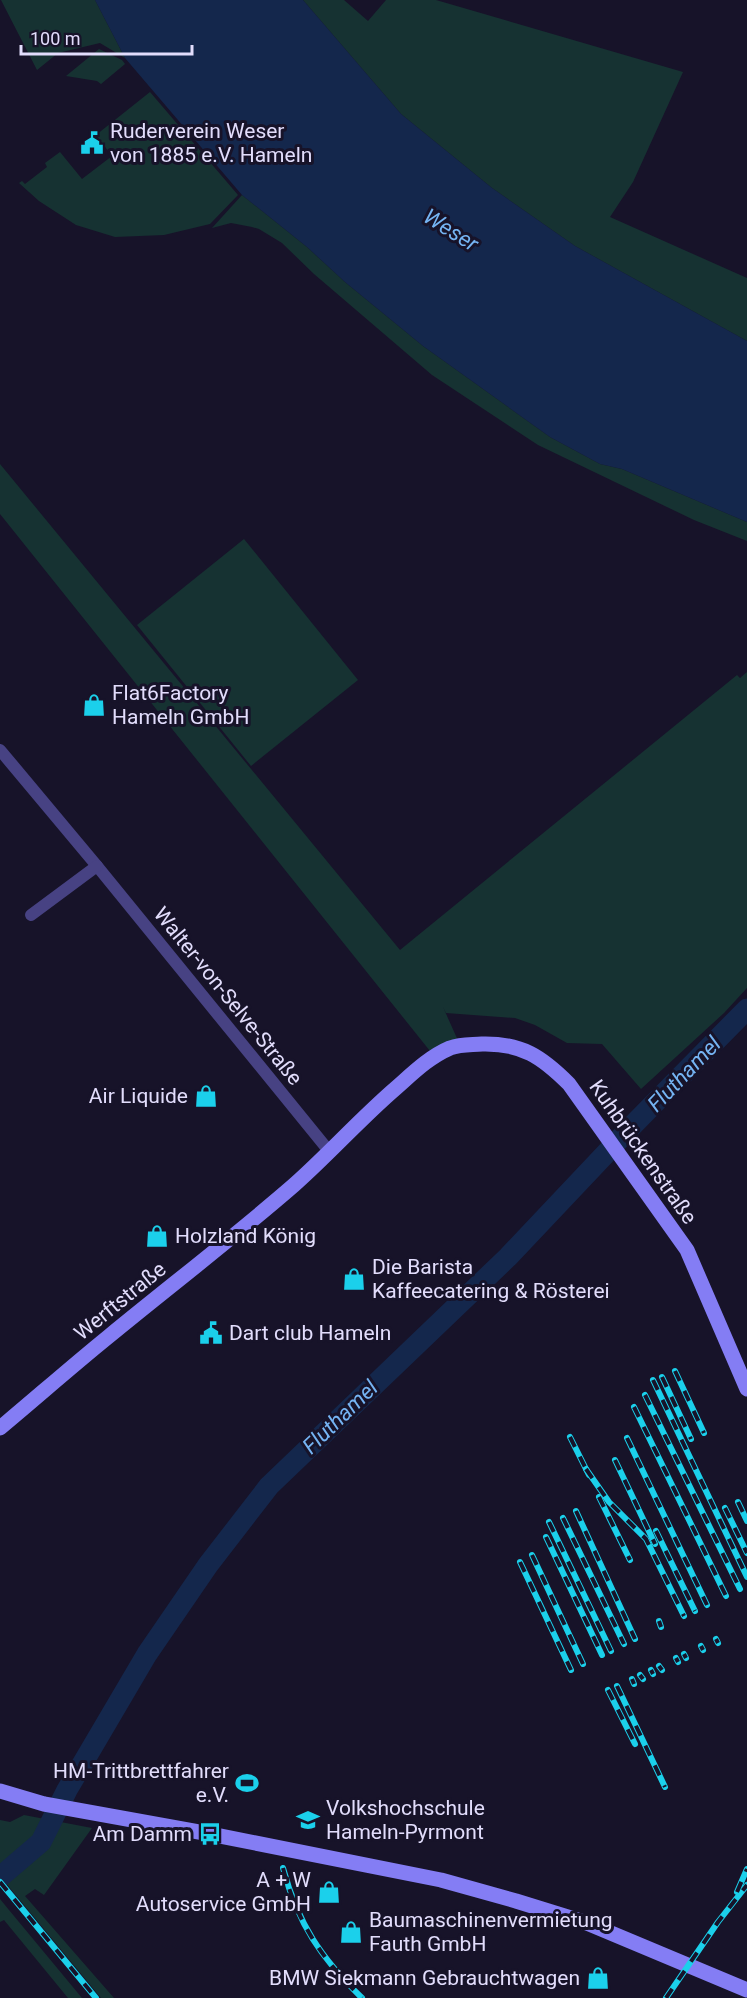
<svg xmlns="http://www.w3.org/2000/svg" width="747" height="1998" font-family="Roboto,sans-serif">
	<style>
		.green { fill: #163232 }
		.water { fill: #14274c }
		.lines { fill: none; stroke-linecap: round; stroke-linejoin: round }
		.river { stroke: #14274c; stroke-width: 21 }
		.street { stroke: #474283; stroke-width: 12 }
		.secondary { stroke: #847df4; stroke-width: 15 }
		.rail-casing { stroke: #1bd0eb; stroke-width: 6 }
		.rail { stroke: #171329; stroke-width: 4; stroke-dasharray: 11; stroke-linecap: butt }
		.labels { text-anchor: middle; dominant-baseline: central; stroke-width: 6; stroke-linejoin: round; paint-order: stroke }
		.poi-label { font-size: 21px; fill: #e2ddfc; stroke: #171329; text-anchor: start }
		.street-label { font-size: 21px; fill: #e2ddfc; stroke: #171329 }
		.water-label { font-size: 22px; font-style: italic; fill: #75b4f3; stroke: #171329 }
	</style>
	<rect width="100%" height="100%" fill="#171329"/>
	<g class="green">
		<path d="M1,0H95L125,58L100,43L58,53L37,70Z"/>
		<path d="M303,0H344L368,21L386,0H436L683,72L633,182L610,217L747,278V341L575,246L492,188L401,114Z"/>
		<path d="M99,49L122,60L125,64L101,84L97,81L66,76Z"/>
		<path d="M150,92L238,195L210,224L164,235L115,237L76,225L39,201L19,183L22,181L25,184L47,167L45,163L60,152L82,179L112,156L96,135Z"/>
		<path d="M242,195L307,247L345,282L423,346L550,437L600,464L622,469L747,522V541L694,520L538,445L432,375L314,274L282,243L259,229L252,227L231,223L212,228Z"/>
		<path d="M0,464L400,950L737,675L740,678L747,672V988L724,1013L641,1089L602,1044L567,1043L535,1025L515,1018L446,1013L443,1007L460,1045L434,1056L0,514Z"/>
		<path d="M244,539L358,680L251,766L137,625Z"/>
		<path d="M24,1815L92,1828L44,1895L35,1889L25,1896L114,1998H101L0,1876V1820L10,1822Z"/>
		<path d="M0,1899L9,1910L82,1998H68L4,1920L0,1922Z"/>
	</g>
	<path class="water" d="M95,0H303L401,114L492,188L575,246L747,341V522L622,469L600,464L550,437L423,346L345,282L307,247L242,195L125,58Z"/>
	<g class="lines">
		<path class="river" d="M0,1877L41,1842L67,1790L147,1654L208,1565L269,1486L508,1257L629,1129L747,1009"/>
		<g class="street">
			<path d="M0,750L97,866L329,1151"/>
			<path d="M31,915L97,866"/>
		</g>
		<g class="secondary">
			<path d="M0,1428C36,1398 71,1367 108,1337C170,1286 233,1238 294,1185C329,1154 360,1119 396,1088C413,1073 429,1057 450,1048C461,1044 471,1045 482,1044C522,1043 542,1057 569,1084L687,1250L747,1389"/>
			<path d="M0,1791L44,1804L210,1834L441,1880L516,1901L587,1923L747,1990"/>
		</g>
		<g class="rail-casing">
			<g id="rail">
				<path d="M675,1371L704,1433"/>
				<path d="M662,1377L691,1439"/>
				<path d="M653,1380L747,1577"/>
				<path d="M645,1395L740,1589"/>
				<path d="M634,1407L726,1596"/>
				<path d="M570,1437L589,1475"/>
				<path d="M627,1438L707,1605"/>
				<path d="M615,1460L655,1544"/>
				<path d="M586,1469L609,1502L646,1539L684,1616"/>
				<path d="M599,1497L630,1560"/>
				<path d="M738,1502L747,1521"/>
				<path d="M725,1508L747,1553"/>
				<path d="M576,1511L635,1639"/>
				<path d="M563,1518L624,1644"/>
				<path d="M549,1522L611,1651"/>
				<path d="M656,1531L695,1611"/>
				<path d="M546,1537L602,1655"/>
				<path d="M532,1555L583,1664"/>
				<path d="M520,1562L571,1670"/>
				<path d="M659,1621L661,1627"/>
				<path d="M716,1639L718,1643"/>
				<path d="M701,1646L703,1650"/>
				<path d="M684,1654L686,1658"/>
				<path d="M676,1658L678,1662"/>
				<path d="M659,1666L662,1670"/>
				<path d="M651,1670L653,1674"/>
				<path d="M640,1675L643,1679"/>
				<path d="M632,1679L634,1684"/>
				<path d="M617,1686L665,1787"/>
				<path d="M608,1690L635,1744"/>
				<path d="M283,1868C298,1924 321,1958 362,1998"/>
				<path d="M0,1882L96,1998"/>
				<path d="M737,1892L747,1869"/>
				<path d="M666,1998L718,1922L747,1885"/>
			</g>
		</g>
		<use href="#rail" class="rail"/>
	</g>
	<defs>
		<g id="civic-bare" transform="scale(1.8)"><path d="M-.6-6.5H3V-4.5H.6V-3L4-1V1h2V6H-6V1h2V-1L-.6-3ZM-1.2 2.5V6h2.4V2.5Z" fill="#1bd0eb" stroke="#171329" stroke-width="2.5" paint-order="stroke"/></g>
		<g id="shop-bare" transform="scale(1.8)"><path d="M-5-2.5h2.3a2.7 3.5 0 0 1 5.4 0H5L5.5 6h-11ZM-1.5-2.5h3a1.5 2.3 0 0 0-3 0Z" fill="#1bd0eb" stroke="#171329" stroke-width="2.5" paint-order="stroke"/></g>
		<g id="stadium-bare" transform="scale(1.8)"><path d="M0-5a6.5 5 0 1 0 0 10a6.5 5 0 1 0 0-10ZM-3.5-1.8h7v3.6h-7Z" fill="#1bd0eb" stroke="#171329" stroke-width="2.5" paint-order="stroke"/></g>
		<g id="university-bare" transform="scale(1.8)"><path d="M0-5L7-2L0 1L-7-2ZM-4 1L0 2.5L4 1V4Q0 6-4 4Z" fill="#1bd0eb" stroke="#171329" stroke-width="2.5" paint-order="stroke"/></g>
		<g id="bus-bare" transform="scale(1.8)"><path d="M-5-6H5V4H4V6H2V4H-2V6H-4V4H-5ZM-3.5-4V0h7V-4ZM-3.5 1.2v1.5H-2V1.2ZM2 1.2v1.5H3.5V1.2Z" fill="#1bd0eb" stroke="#171329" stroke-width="2.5" paint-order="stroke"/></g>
	</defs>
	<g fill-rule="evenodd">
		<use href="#civic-bare" x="92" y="143"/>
		<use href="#shop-bare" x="94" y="705"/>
		<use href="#shop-bare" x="206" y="1096"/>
		<use href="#shop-bare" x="157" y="1236"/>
		<use href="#shop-bare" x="354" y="1279"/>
		<use href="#civic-bare" x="211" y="1333"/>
		<use href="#stadium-bare" x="247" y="1783"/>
		<use href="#university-bare" x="308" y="1820"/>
		<use href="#bus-bare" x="210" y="1834"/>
		<use href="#shop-bare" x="329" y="1892"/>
		<use href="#shop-bare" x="351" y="1932"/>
		<use href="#shop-bare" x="598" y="1978"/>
	</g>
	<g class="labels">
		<g class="poi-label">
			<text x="110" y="131">Ruderverein Weser<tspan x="110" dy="24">von 1885 e.V. Hameln</tspan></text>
			<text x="112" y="693">Flat6Factory<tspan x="112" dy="24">Hameln GmbH</tspan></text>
			<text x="188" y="1096" text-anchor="end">Air Liquide</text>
			<text x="175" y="1236">Holzland König</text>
			<text x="372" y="1267">Die Barista<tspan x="372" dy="24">Kaffeecatering &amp; Rösterei</tspan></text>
			<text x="229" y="1333">Dart club Hameln</text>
			<text x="229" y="1771" text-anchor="end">HM-Trittbrettfahrer<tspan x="229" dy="24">e.V.</tspan></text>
			<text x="326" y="1808">Volkshochschule<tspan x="326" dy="24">Hameln-Pyrmont</tspan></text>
			<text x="192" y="1834" text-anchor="end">Am Damm</text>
			<text x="311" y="1880" text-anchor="end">A + W<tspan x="311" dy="24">Autoservice GmbH</tspan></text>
			<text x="369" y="1920">Baumaschinenvermietung<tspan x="369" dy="24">Fauth GmbH</tspan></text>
			<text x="580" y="1978" text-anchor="end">BMW Siekmann Gebrauchtwagen</text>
		</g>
		<g class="street-label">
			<text transform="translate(228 996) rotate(51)">Walter-von-Selve-Straße</text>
			<text transform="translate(643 1152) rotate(55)">Kuhbrückenstraße</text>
			<text transform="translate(120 1301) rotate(-39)">Werftstraße</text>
		</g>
		<g class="water-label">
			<text transform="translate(451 230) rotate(32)">Weser</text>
			<text transform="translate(684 1074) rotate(-46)">Fluthamel</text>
			<text transform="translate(340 1417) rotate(-44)">Fluthamel</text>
		</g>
	</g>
	<path d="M21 45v9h171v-9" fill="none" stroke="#e2ddfc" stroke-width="3"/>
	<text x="30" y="45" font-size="18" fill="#e2ddfc" stroke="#171329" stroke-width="4.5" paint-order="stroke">100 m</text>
</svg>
